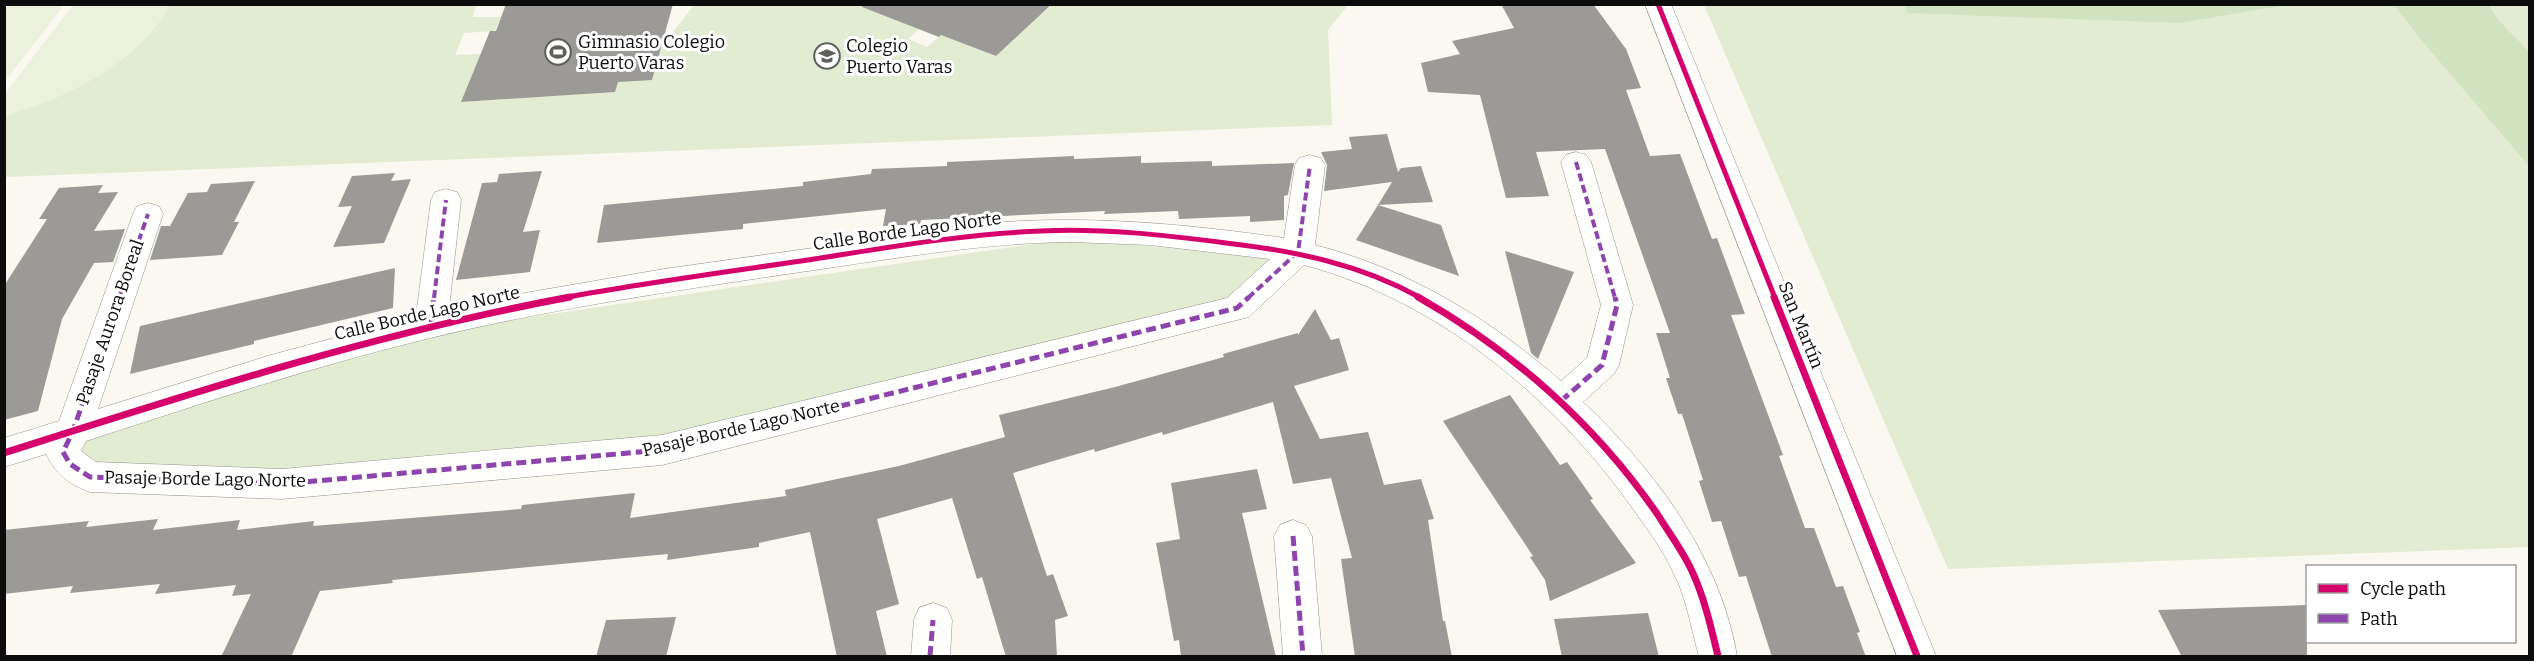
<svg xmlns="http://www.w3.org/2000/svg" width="2534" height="661" font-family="Bitter,serif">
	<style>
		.green { fill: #e2ecd2 }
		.forest { fill: #d2e3c1 }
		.pitch { fill: #ebf1dc }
		.building { fill: #9c9a96 }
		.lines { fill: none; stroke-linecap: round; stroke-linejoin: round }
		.minor-casing { stroke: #93928f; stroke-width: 1 }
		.minor { fill: #fefefd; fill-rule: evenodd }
		.quiet-far1 { stroke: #8e44ad; stroke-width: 4; stroke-dasharray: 8 4; stroke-linecap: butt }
		.quiet { stroke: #8e44ad; stroke-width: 5; stroke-dasharray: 10 5; stroke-linecap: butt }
		.cycleway-far1-casing { stroke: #fff; stroke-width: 8 }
		.cycleway-casing { stroke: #fff; stroke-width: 10 }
		.cycleway-far1 { stroke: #d6006c; stroke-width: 5 }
		.cycleway { stroke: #d6006c; stroke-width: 7 }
		.labels { text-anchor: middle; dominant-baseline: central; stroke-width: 6; stroke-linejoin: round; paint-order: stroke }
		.poi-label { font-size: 18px; fill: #0c0c0c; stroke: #fff; text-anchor: start }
		.street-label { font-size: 18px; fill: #0c0c0c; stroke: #fff }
	</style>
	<rect width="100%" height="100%" fill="#faf8f0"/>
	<g class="green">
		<path d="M1346,4L1348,5L1328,30L1332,125L5,177L4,116C68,97 137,64 170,5H476L473,17H501L495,31L464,33L455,55L481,54L462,102L614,92L618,82L660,49L694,5H857L919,29L908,39L927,47L941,35L996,56L1052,5Z"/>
		<path d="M1704,5H2529V547L1948,569Z"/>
		<path d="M1075,238L1280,260L1230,300L663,440L288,473L100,466L49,447L454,328Z"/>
	</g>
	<g class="forest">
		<path d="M1905,5V4L2285,5L2180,23L1907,13Z"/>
		<path d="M2394,5H2489C2501,27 2514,34 2529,52V166L2423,42Z"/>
	</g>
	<g class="pitch">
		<path d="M5,4L64,5L5,81L4,5Z"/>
		<path d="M73,5H170C137,64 68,97 5,116V94Z"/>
	</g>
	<g class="building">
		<path d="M506,4H673L652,80L618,82L615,92L461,102L490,31H496Z"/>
		<path d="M862,4H1052L996,56L941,35L939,37L862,7Z"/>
		<path d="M1501,4H1593L1626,49L1641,88L1626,90L1650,156L1680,154L1712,239L1717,238L1745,314L1731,315L1783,455L1779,456L1805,528H1814L1836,587L1843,586L1860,632L1857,633L1866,657H1772L1746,576L1739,577L1721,521L1712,522L1699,481L1703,480L1682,414H1678L1666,378H1670L1656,333H1670L1605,149L1536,152L1549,196L1506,198L1480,95L1428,92L1421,63L1460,54L1452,41L1514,28Z"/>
		<path d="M1387,134L1398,172L1401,168L1421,166L1433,202L1378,205L1392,182L1324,191L1327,165L1321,152L1352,149L1349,137Z"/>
		<path d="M1074,156V159L1141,156V163L1212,161V166L1294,163L1288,195L1284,196V220L1250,222V216L1179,219L1178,211L1104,214L1105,211L921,220L920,224L883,226L886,209L743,224V229L597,243L604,205L803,186V182L871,174L872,169L947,166V162Z"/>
		<path d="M542,171L523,232L540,230L530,272L456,280L482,183L497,182L499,174Z"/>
		<path d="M395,173L391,181L411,179L384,243L333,247L352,206L338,207L352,176Z"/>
		<path d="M255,181L234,222H239L222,255L150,260L161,226H170L188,193L207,192L211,184Z"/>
		<path d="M103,185L98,193L118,192L94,231L125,229L113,262L94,263L62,319L38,411L4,420V286L47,219H39L59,188Z"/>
		<path d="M1378,205L1441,225L1459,276L1356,240Z"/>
		<path d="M1505,251L1574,272L1538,359L1531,353Z"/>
		<path d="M395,268L393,308L254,341V344L130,374L140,326Z"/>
		<path d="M1315,309L1331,340L1339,338L1349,370L1294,386L1320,439L1368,432L1384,485L1421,479L1434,519L1428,520L1443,621H1445L1452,657H1355L1341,559L1352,558L1331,478L1293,484L1273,402L1163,435L1162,432L1095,452L1094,449L1013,473L1047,576L1053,574L1068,616L1055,620L1057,657H1006L982,577L977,579L952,498L877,519L899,604L876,611L887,657H837L810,532L759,543V547L667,560L668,554L392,580L393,583L320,591L291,657H221L251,594L232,596L236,585L155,594L160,584L70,593L73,586L4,594V530L89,521L86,527L158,519L153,530L240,520L237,530L314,521L313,526L521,509L522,505L635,493L630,518L786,496L785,490L899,466L1005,437L999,415L1115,387L1224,357L1223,354L1298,333V335Z"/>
		<path d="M1510,395L1560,465L1567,462L1593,499L1590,500L1636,563L1550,601L1545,580L1530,557L1533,556L1443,421Z"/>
		<path d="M1257,469L1267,509L1242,513L1276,657H1181L1179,640L1174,641L1156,543L1180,539L1171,483Z"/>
		<path d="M2307,605V657H2182L2158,610Z"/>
		<path d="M1648,613L1659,657H1562L1554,619Z"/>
		<path d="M676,617L666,657H596L606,620Z"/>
	</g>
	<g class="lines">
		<g class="minor-casing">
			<g id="minor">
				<path d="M1645,4H1671L1936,656H1897Z"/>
				<path d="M1576,152L1586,155L1591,162L1633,305L1619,365L1614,374L1583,402C1655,470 1720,557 1737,656H1699C1691,629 1687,599 1674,574C1664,551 1647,529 1633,509C1554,397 1437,300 1304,265L1249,317L1237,320L662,465L282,499L90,492C68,484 56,474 46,454L4,467V438L59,421L133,214L137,206L148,203L159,206L163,214L98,409L271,355L416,316L431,200L435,192L446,189L457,192L461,200L449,309L525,293L664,269L990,223C1089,215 1187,224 1284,238L1295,165L1299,158L1310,155L1321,158L1325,165L1315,245C1408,269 1489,318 1561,381L1587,358L1601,305L1561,162L1566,155ZM1071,242L1150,245L1270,259L1227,298L662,435L282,469L96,462L81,451L86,441C200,404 314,366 430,338C550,309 672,291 794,273C886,260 978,243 1071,242Z"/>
				<path d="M1293,520L1306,525L1312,536L1322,656H1283L1274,536L1280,525Z"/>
				<path d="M933,603L947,608L952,620L950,656H911L914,620L919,608Z"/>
			</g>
		</g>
		<use href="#minor" class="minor"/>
		<g class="quiet-far1">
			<path d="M1576,162L1615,298"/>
			<path d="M119,298L148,214"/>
			<path d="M434,298L446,200"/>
			<path d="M1248,298L1298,252L1310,165"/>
		</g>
		<g class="quiet">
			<path d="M119,297L73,431L63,452L70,464L90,477L282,484L662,450L1237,308L1249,297"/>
			<path d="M431,325L434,297"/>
			<path d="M1561,401L1602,365L1617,305L1615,297"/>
			<path d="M1293,536L1303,656"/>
			<path d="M930,656L933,620"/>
		</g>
		<g class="cycleway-far1-casing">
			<g id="cycleway-far1">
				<path d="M1658,4L1775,298"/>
				<path d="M562,298C643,283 726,272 808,260C885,248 963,234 1041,231C1103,228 1165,235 1226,243C1295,251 1360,264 1421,298"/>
			</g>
		</g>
		<g class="cycleway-casing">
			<g id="cycleway">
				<path d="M1418,297C1513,351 1596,425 1658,515C1669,533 1682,550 1691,569C1704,596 1711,627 1718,656"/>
				<path d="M1774,297L1917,656"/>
				<path d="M4,453C192,393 376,333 570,297"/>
			</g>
		</g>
		<use href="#cycleway-far1" class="cycleway-far1"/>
		<use href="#cycleway" class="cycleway"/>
	</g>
	<defs>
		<g id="stadium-ring" transform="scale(1.35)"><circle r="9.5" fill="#fff" stroke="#5f5f5c" stroke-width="1.5"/><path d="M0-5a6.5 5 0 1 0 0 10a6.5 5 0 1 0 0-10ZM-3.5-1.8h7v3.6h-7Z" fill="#5f5f5c"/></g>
		<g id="school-ring" transform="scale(1.35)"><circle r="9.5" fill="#fff" stroke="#5f5f5c" stroke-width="1.5"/><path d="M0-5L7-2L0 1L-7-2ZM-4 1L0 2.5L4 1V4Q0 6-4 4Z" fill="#5f5f5c"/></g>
	</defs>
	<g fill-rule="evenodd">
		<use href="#stadium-ring" x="558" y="52"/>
		<use href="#school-ring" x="827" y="56"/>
	</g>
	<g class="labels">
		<g class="poi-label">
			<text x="578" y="42">Gimnasio Colegio<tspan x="578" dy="21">Puerto Varas</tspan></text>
			<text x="846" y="46">Colegio<tspan x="846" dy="21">Puerto Varas</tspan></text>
		</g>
		<g class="street-label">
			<text transform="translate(907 231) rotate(-8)">Calle Borde Lago Norte</text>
			<text transform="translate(427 313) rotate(-13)">Calle Borde Lago Norte</text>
			<text transform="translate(110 322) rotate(-71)">Pasaje Aurora Boreal</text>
			<text transform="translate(1801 325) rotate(68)">San Martín</text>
			<text transform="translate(741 428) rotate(-13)">Pasaje Borde Lago Norte</text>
			<text transform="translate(205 479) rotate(1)">Pasaje Borde Lago Norte</text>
		</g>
	</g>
	<rect width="2534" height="661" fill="none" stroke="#0c0c0c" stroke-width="12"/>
	<rect x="2306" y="565" width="210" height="78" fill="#ffffff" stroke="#9e9e9e" stroke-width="1.5"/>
	<rect x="2318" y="584" width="30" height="9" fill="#d6006c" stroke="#9e9e9e" stroke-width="1.5"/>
	<text x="2360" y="595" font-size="18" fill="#0c0c0c">Cycle path</text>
	<rect x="2318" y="614" width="30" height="9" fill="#8e44ad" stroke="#9e9e9e" stroke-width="1.5"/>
	<text x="2360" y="625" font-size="18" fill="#0c0c0c">Path</text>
</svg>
